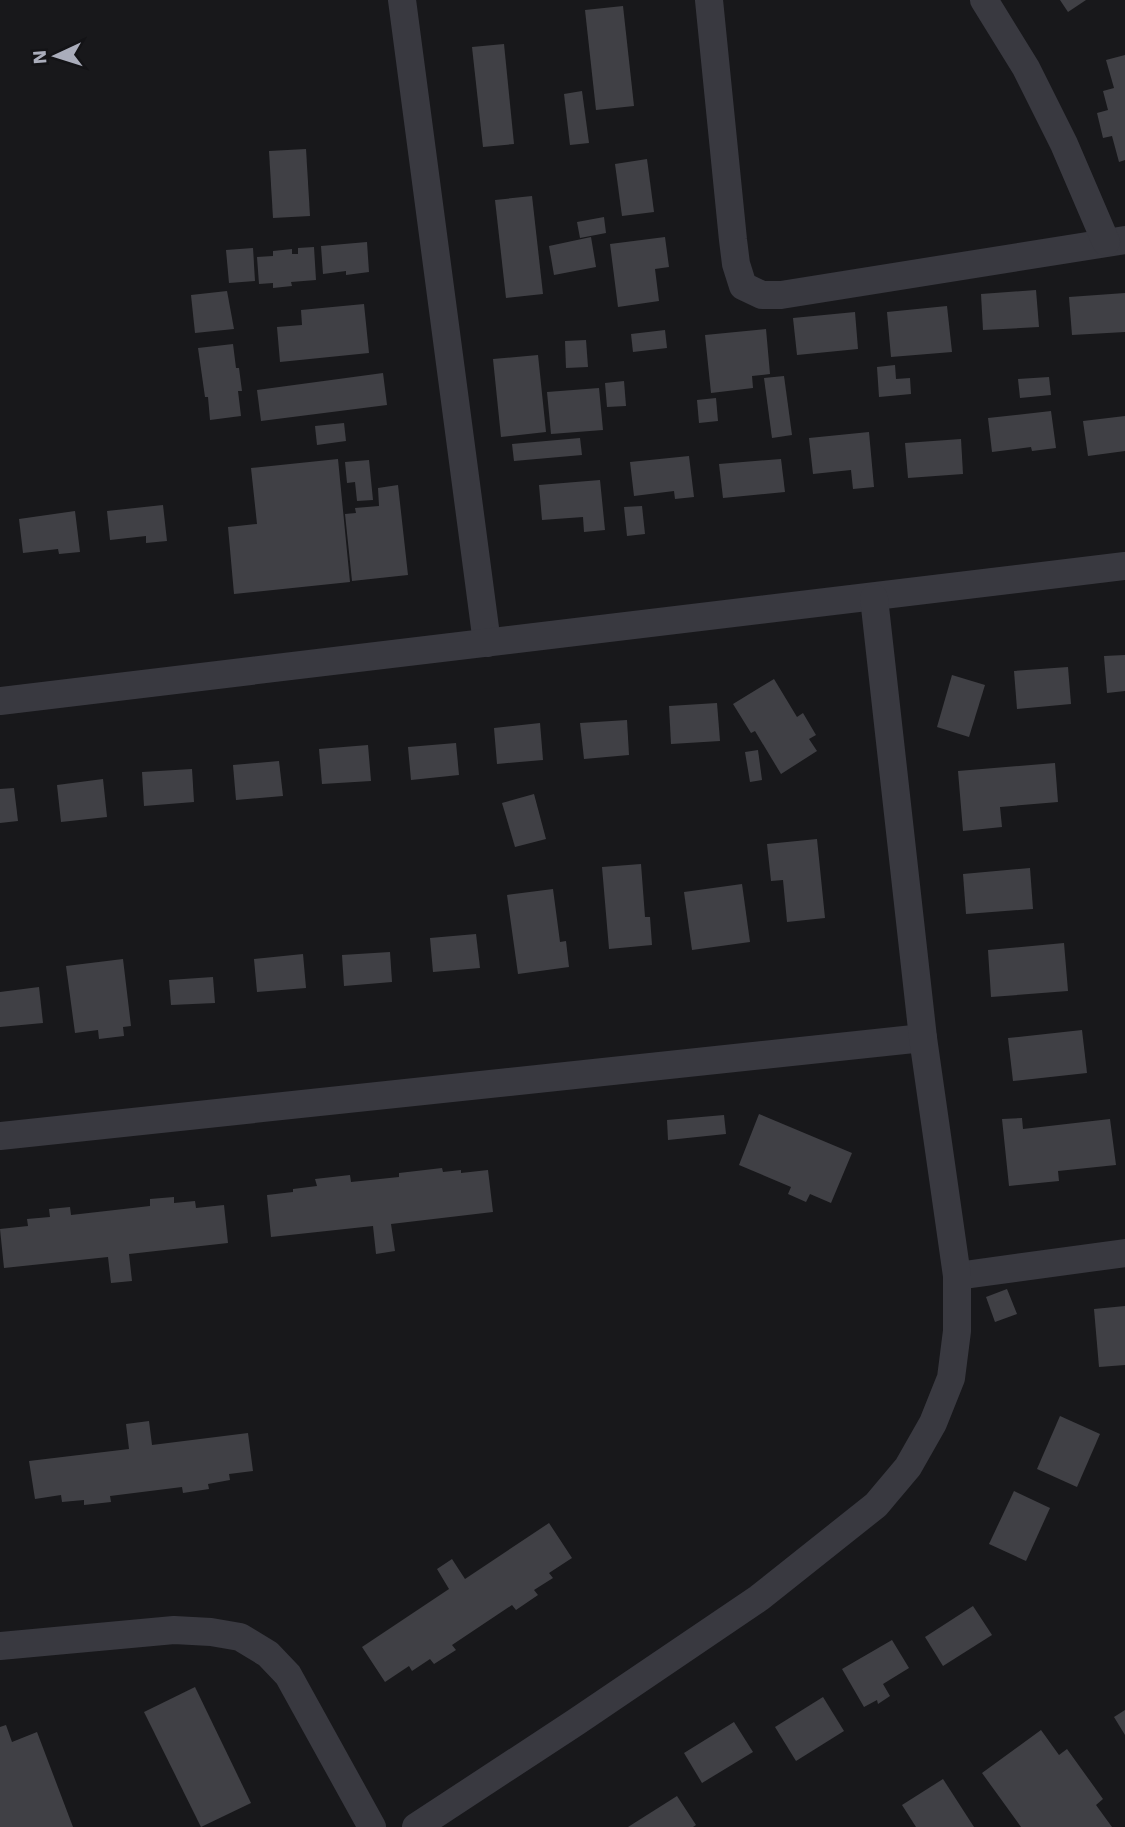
<svg xmlns="http://www.w3.org/2000/svg" width="1125" height="1827" font-family="'Work Sans',sans-serif">
	<style>
		.building { fill: #404045 }
		.lines { fill: none; stroke-linecap: round; stroke-linejoin: round }
		.minor { stroke: #393940; stroke-width: 28 }
	</style>
	<rect width="100%" height="100%" fill="#18181b"/>
	<g class="building">
		<path d="M1060,0H1086L1068,12Z"/>
		<path d="M623,6L634,106L596,110L585,10Z"/>
		<path d="M504,44L514,144L483,147L472,47Z"/>
		<path d="M1125,55V160L1119,162L1112,136L1103,138L1097,113L1108,110L1103,91L1114,88L1106,60Z"/>
		<path d="M582,91L589,143L570,145L564,94Z"/>
		<path d="M306,149L310,216L273,218L269,151Z"/>
		<path d="M647,159L654,212L622,216L615,164Z"/>
		<path d="M532,196L543,294L506,298L495,200Z"/>
		<path d="M604,217L606,233L580,238L577,222Z"/>
		<path d="M591,237L596,267L554,275L549,246Z"/>
		<path d="M665,237L669,267L655,269L659,301L618,307L610,244Z"/>
		<path d="M367,242L369,272L346,275V271L323,274L321,246Z"/>
		<path d="M314,247L316,280L291,282L292,286L273,288V283L259,284L257,257L273,256V251L292,249V254H298V248Z"/>
		<path d="M253,248L255,281L229,283L226,250Z"/>
		<path d="M1036,290L1039,327L983,330L981,294Z"/>
		<path d="M227,291L234,329L195,333L191,295Z"/>
		<path d="M1125,293V332L1072,335L1069,297Z"/>
		<path d="M364,304L369,353L280,362L277,327L302,325L301,310Z"/>
		<path d="M947,306L952,352L891,357L887,312Z"/>
		<path d="M855,312L858,349L797,355L793,318Z"/>
		<path d="M766,329L770,374L752,376L753,388L711,393L705,335Z"/>
		<path d="M665,330L667,348L633,352L631,334Z"/>
		<path d="M586,340L588,367L566,368L565,341Z"/>
		<path d="M233,344L236,368H239L242,391H238L241,416L210,420L208,397H205L198,348Z"/>
		<path d="M538,355L546,432L501,437L493,359Z"/>
		<path d="M895,365L896,379L910,378L911,394L879,397L877,367Z"/>
		<path d="M383,373L387,405L261,421L257,390Z"/>
		<path d="M784,376L792,435L772,438L764,378Z"/>
		<path d="M1049,377L1051,395L1020,398L1018,379Z"/>
		<path d="M624,381L626,406L607,407L605,383Z"/>
		<path d="M599,388L603,430L551,434L547,392Z"/>
		<path d="M716,398L718,421L699,423L697,400Z"/>
		<path d="M1051,411L1056,448L1032,451L1031,447L992,452L988,418Z"/>
		<path d="M1125,416V451L1088,456L1083,421Z"/>
		<path d="M344,423L346,441L317,445L315,426Z"/>
		<path d="M869,432L874,487L853,489L851,470L813,474L809,438Z"/>
		<path d="M580,438L582,455L514,461L512,444Z"/>
		<path d="M961,439L963,474L908,478L905,443Z"/>
		<path d="M689,456L694,497L675,499L674,491L634,496L630,462Z"/>
		<path d="M338,459L350,582L234,594L228,527L257,524L251,468Z"/>
		<path d="M781,459L785,492L723,498L719,464Z"/>
		<path d="M369,460L373,500L357,501L355,482L347,483L345,462Z"/>
		<path d="M600,480L605,530L584,532L583,517L542,520L539,485Z"/>
		<path d="M398,485L408,575L352,581L345,514L356,513L355,508L379,506L378,488Z"/>
		<path d="M163,505L167,541L146,543V536L110,540L107,511Z"/>
		<path d="M642,506L645,534L627,536L624,507Z"/>
		<path d="M75,511L80,552L59,554L58,549L23,553L19,519Z"/>
		<path d="M1125,655V691L1107,693L1104,656Z"/>
		<path d="M1068,667L1071,704L1017,709L1014,671Z"/>
		<path d="M952,675L985,685L969,737L937,727Z"/>
		<path d="M774,679L797,717L803,713L816,735L809,739L817,751L781,774L755,731L751,733L733,704Z"/>
		<path d="M717,703L720,741L671,744L669,706Z"/>
		<path d="M627,720L629,755L584,759L580,723Z"/>
		<path d="M540,723L543,760L497,764L494,728Z"/>
		<path d="M456,743L459,775L411,780L408,747Z"/>
		<path d="M368,745L371,781L322,784L319,749Z"/>
		<path d="M758,750L762,780L750,782L745,752Z"/>
		<path d="M279,761L283,796L236,800L233,765Z"/>
		<path d="M1055,763L1058,802L1000,807L1002,827L963,831L958,771Z"/>
		<path d="M192,769L194,802L144,806L142,772Z"/>
		<path d="M103,779L107,817L61,822L57,785Z"/>
		<path d="M14,788L18,821L0,823V789Z"/>
		<path d="M534,794L546,839L515,847L502,803Z"/>
		<path d="M817,839L825,918L787,922L783,880L771,881L767,844Z"/>
		<path d="M641,864L645,917H650L652,945L609,949L602,867Z"/>
		<path d="M1030,868L1033,909L966,914L963,874Z"/>
		<path d="M742,884L750,942L692,950L684,892Z"/>
		<path d="M553,889L560,942L566,941L569,967L518,974L507,895Z"/>
		<path d="M476,934L480,968L433,972L430,938Z"/>
		<path d="M1064,943L1068,991L991,997L988,950Z"/>
		<path d="M390,952L392,982L344,986L342,955Z"/>
		<path d="M303,954L306,988L257,992L254,959Z"/>
		<path d="M123,959L131,1026L123,1027L124,1036L99,1039L98,1030L75,1033L66,966Z"/>
		<path d="M213,977L215,1003L171,1005L169,980Z"/>
		<path d="M39,987L43,1023L0,1027V992Z"/>
		<path d="M1082,1030L1087,1073L1013,1081L1008,1038Z"/>
		<path d="M759,1114L852,1153L831,1203L810,1194L806,1202L788,1194L791,1187L739,1165Z"/>
		<path d="M724,1115L726,1134L668,1140L667,1120Z"/>
		<path d="M1022,1118L1023,1129L1110,1119L1116,1165L1058,1171L1059,1181L1009,1186L1002,1119Z"/>
		<path d="M442,1168L443,1172L461,1170V1173L488,1170L493,1212L391,1224L395,1251L376,1254L373,1226L271,1237L267,1195L293,1192V1189L317,1186L315,1179L350,1175L351,1182L399,1177V1173Z"/>
		<path d="M174,1197V1203L195,1201L196,1208L224,1205L228,1243L129,1254L132,1281L111,1283L108,1257L4,1268L0,1229L28,1226L27,1219L50,1217L49,1209L70,1207L71,1215L150,1206V1199Z"/>
		<path d="M1007,1289L1017,1314L995,1322L986,1297Z"/>
		<path d="M1125,1306V1365L1099,1367L1094,1309Z"/>
		<path d="M1060,1416L1100,1434L1077,1487L1037,1469Z"/>
		<path d="M149,1421L152,1445L248,1433L253,1471L229,1474L230,1480L208,1484L209,1489L183,1493L182,1487L110,1496L111,1502L84,1505V1500L62,1502L61,1495L35,1499L29,1461L129,1449L126,1424Z"/>
		<path d="M1014,1491L1050,1508L1026,1561L989,1544Z"/>
		<path d="M549,1523L572,1558L549,1573L553,1578L534,1590L538,1595L516,1610L512,1605L452,1645L456,1650L434,1664L430,1659L412,1671L409,1666L385,1682L362,1647L449,1589L437,1569L452,1559L465,1579Z"/>
		<path d="M973,1606L992,1635L943,1666L925,1637Z"/>
		<path d="M892,1640L909,1668L883,1684L890,1696L878,1704L877,1700L864,1707L842,1669Z"/>
		<path d="M195,1687L251,1803L201,1827L144,1712Z"/>
		<path d="M823,1697L844,1731L796,1761L775,1727Z"/>
		<path d="M1125,1710V1735L1114,1717Z"/>
		<path d="M734,1722L753,1752L702,1783L684,1753Z"/>
		<path d="M6,1725L12,1742L37,1732L73,1827H0V1727Z"/>
		<path d="M1041,1730L1059,1755L1067,1749L1103,1799L1096,1805L1112,1827H1021L982,1773Z"/>
		<path d="M943,1779L974,1827H916L902,1805Z"/>
		<path d="M677,1796L696,1825L693,1827H628Z"/>
	</g>
	<g class="lines">
		<g class="minor">
			<path d="M402,0L487,643"/>
			<path d="M709,0L733,240L736,264L743,286L762,295H781L1125,240"/>
			<path d="M984,0L1026,68L1064,144L1106,242"/>
			<path d="M0,701L1125,566"/>
			<path d="M0,1136L923,1038"/>
			<path d="M957,1276L1125,1253"/>
			<path d="M0,1646L174,1630L211,1632L240,1637L268,1654L288,1675L372,1827"/>
			<path d="M416,1827L576,1722L759,1598L876,1505L908,1467L933,1423L951,1378L957,1331V1276L923,1038L874,598"/>
		</g>
	</g>
	<g transform="translate(56 56) rotate(266)" stroke="#131316" stroke-width="5" paint-order="stroke">
	<path d="M0-5L12 26L0 18L-12 26Z" fill="#aaadbb"/>
	<text y="-10" font-size="19" font-weight="bold" text-anchor="middle" fill="#aaadbb">N</text>
	</g>
</svg>
